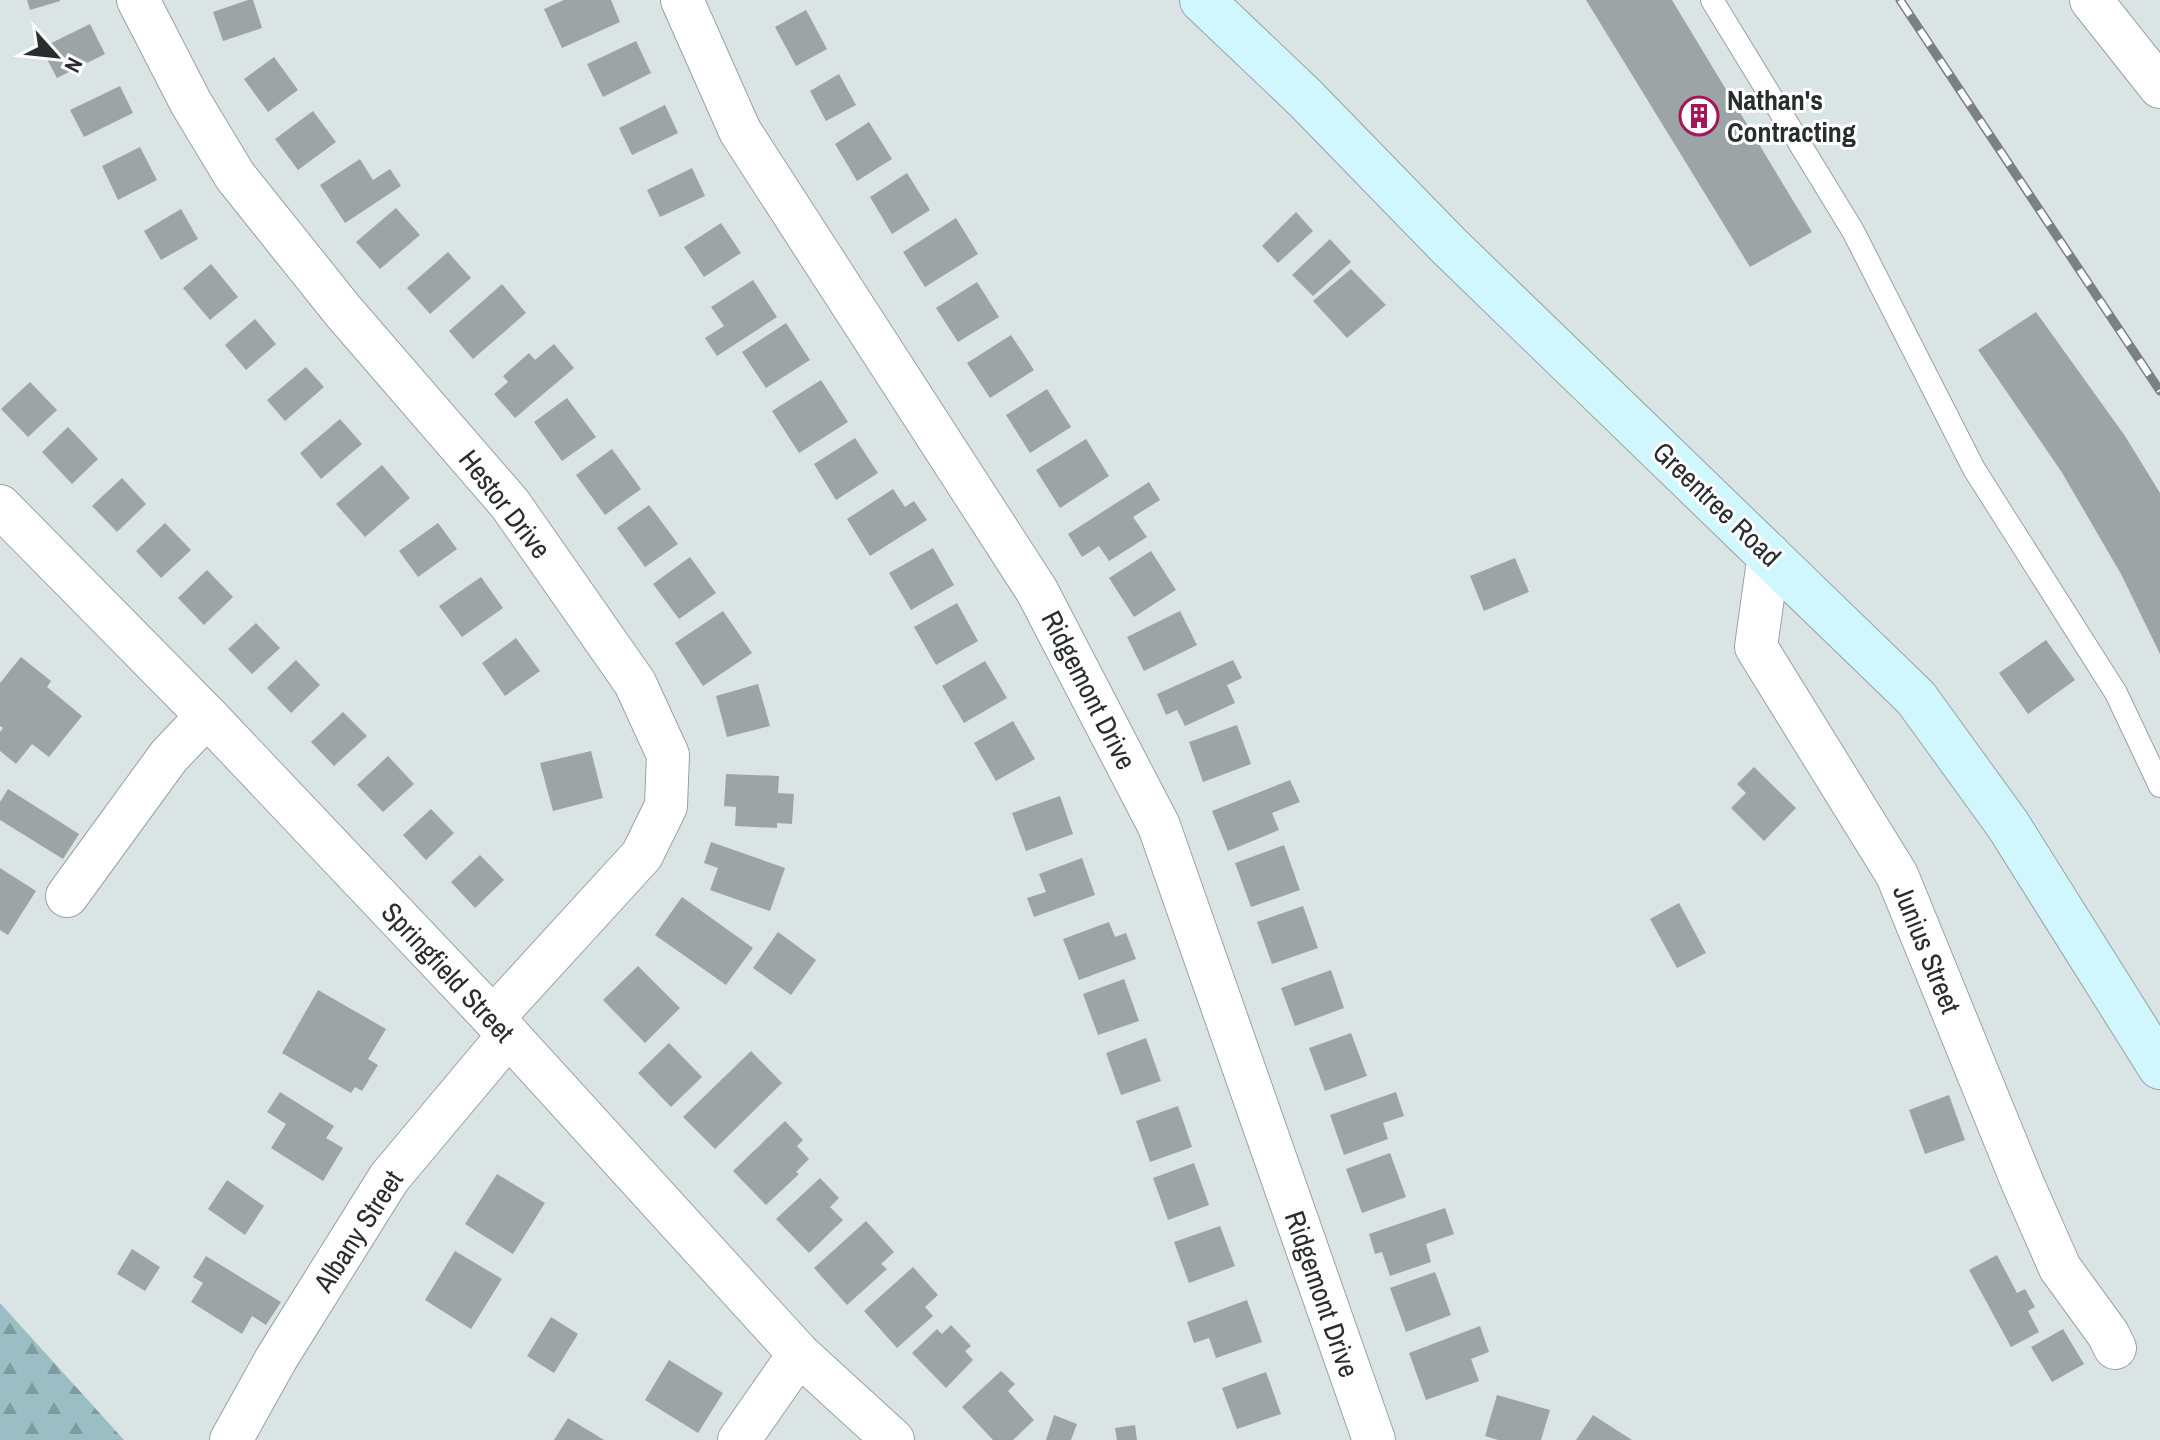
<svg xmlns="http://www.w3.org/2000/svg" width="2160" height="1440" font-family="'Archivo Narrow',sans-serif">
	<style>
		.forest { fill: url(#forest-firs) }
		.building { fill: #9ca4a6 }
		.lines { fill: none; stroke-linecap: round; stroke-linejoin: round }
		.lane-casing { stroke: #99a2a3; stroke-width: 24 }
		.street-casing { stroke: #99a2a3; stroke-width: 44 }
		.secondary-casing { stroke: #99a2a3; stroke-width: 46 }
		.lane { stroke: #fff; stroke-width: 22 }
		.street { stroke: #fff; stroke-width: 42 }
		.secondary { stroke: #cff7fd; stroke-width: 44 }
		.rail-casing { stroke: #7b8182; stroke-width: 9 }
		.rail { stroke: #fff; stroke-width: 6; stroke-dasharray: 18; stroke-linecap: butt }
		.labels { text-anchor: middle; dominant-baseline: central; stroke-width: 6; stroke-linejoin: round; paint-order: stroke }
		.poi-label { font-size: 28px; font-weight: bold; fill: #292d2d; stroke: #fff; text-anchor: start }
		.street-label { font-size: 28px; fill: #292d2d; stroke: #fff }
	</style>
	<defs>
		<pattern id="forest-firs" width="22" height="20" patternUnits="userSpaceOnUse" patternTransform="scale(2)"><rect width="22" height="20" fill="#9bbec4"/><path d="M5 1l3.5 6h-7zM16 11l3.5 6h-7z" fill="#7e9ba0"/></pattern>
	</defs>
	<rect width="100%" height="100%" fill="#dbe4e5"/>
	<path class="forest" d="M0,1303L124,1440H0Z"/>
	<g class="building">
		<path d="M27,0H60V1L30,10Z"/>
		<path d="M248,0H253L262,28L223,41L213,12Z"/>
		<path d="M564,0H611L620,22L562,48L544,9Z"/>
		<path d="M1586,0H1672L1812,232L1750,267Z"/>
		<path d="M806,10L827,49L796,66L775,27Z"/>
		<path d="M90,24L105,54L57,78L41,48Z"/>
		<path d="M636,41L651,73L603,97L587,64Z"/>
		<path d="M274,57L298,90L268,112L244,79Z"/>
		<path d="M839,74L856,105L826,121L810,91Z"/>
		<path d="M120,86L133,113L84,137L70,110Z"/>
		<path d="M665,105L678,133L632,155L619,128Z"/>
		<path d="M313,111L336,142L298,170L275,139Z"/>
		<path d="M869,122L892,159L857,181L835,144Z"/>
		<path d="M140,147L157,180L118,200L102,166Z"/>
		<path d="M360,159L373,180L390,169L401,186L345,223L320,185Z"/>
		<path d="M692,168L705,196L660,217L647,190Z"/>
		<path d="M907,173L930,210L892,234L870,197Z"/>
		<path d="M396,208L420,235L380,269L356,242Z"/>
		<path d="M181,209L198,239L161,260L144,231Z"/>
		<path d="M1296,212L1313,231L1278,263L1262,246Z"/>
		<path d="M956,218L978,254L925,287L903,252Z"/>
		<path d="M721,223L741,253L704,277L684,247Z"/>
		<path d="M1330,239L1351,262L1313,296L1292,275Z"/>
		<path d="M448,252L471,278L430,314L407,288Z"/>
		<path d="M211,264L238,297L210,320L183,288Z"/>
		<path d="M1351,269L1386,305L1347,338L1313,301Z"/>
		<path d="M753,280L777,317L717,356L705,338L724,326L711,307Z"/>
		<path d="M977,282L999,317L958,342L936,308Z"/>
		<path d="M502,284L526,313L473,359L449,331Z"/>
		<path d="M2036,312L2125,436L2160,493V654L2121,574L2061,471L1978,350Z"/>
		<path d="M255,319L276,344L246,370L225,345Z"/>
		<path d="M786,323L810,360L766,388L742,352Z"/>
		<path d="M1011,335L1034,370L990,398L967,363Z"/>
		<path d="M554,344L574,368L515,418L494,394L508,382L503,376L529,353L535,360Z"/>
		<path d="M306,367L324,387L285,421L267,400Z"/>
		<path d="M821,380L848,422L799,453L772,411Z"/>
		<path d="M30,382L57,410L28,437L1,409Z"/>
		<path d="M1047,389L1071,427L1030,453L1006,415Z"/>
		<path d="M567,398L596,437L562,461L534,422Z"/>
		<path d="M340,419L362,444L321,479L300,453Z"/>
		<path d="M68,427L98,459L72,484L42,452Z"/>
		<path d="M855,438L878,473L836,500L814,464Z"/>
		<path d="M1086,439L1109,476L1060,508L1036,470Z"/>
		<path d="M612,449L641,489L605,515L576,475Z"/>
		<path d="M382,465L410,498L365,537L336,504Z"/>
		<path d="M122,478L146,504L117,532L92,506Z"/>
		<path d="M1149,482L1160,500L1133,517L1147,537L1109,561L1099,546L1082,557L1068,534Z"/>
		<path d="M893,489L905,507L914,501L927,520L870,556L847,519Z"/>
		<path d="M649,505L678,544L645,567L617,528Z"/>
		<path d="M165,523L191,550L161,578L136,551Z"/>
		<path d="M438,523L457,549L418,577L399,551Z"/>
		<path d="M933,548L954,585L911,610L889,573Z"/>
		<path d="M1151,551L1176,590L1134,617L1109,578Z"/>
		<path d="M690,557L716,593L679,619L653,584Z"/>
		<path d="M1515,558L1529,592L1484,611L1470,576Z"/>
		<path d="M207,570L233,597L204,625L178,598Z"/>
		<path d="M481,577L503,608L462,637L439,606Z"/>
		<path d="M957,603L978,641L936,665L914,627Z"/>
		<path d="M723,611L752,653L703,686L675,643Z"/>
		<path d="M1180,611L1197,645L1144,671L1127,637Z"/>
		<path d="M256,623L280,648L252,674L228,649Z"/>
		<path d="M516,638L540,671L505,696L482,663Z"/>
		<path d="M2046,640L2075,680L2028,714L1999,673Z"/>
		<path d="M21,657L51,681L47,687L82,716L49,757L32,744L16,764L0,751V732L3,728L0,726V683Z"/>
		<path d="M296,660L320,685L291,713L267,688Z"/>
		<path d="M1233,660L1242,678L1227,685L1235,703L1185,726L1177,710L1166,715L1157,694Z"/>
		<path d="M985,661L1007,698L964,723L942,686Z"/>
		<path d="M758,684L770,726L727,737L716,696Z"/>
		<path d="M343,712L367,736L334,766L311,742Z"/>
		<path d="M1013,721L1035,759L996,781L974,743Z"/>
		<path d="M1237,725L1251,764L1203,782L1189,742Z"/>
		<path d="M591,751L603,798L553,811L540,763Z"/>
		<path d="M388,756L414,784L383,812L357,785Z"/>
		<path d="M1754,767L1796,808L1764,841L1731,808L1746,793L1737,784Z"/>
		<path d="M726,774L779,776L778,793L794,794L792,824L777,823V828L735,826L736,807L724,806Z"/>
		<path d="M1290,780L1300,802L1272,813L1279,830L1228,851L1212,811Z"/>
		<path d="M8,789L79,834L63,859L0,820V802Z"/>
		<path d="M1060,796L1073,834L1026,851L1012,813Z"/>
		<path d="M431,809L454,833L426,860L403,835Z"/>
		<path d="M711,842L785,868L770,911L710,890L718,868L704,863Z"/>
		<path d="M1284,845L1300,890L1251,907L1235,863Z"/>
		<path d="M480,855L504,880L475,908L451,882Z"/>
		<path d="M1082,858L1095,895L1034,917L1027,898L1046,892L1039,874Z"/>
		<path d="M0,868L36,891L8,935L0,930Z"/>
		<path d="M682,897L753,948L726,985L655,935Z"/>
		<path d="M1679,903L1706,953L1677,968L1650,919Z"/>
		<path d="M1303,906L1318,948L1272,964L1257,922Z"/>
		<path d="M1109,922L1115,937L1126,933L1136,959L1079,980L1063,939Z"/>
		<path d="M778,932L816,960L791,995L753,968Z"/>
		<path d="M638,966L680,1008L645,1043L603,1000Z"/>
		<path d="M1331,970L1344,1008L1295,1026L1281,988Z"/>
		<path d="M1124,979L1139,1021L1098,1035L1083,994Z"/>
		<path d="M318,990L386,1029L368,1059L378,1065L362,1091L355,1087L351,1093L282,1053Z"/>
		<path d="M1351,1033L1367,1076L1325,1091L1309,1048Z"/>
		<path d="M1146,1038L1161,1081L1121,1095L1106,1053Z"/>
		<path d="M669,1043L702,1077L671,1107L638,1073Z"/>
		<path d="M751,1051L782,1083L715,1149L683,1117Z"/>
		<path d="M280,1092L334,1126L326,1138L343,1148L323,1181L271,1148L286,1124L267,1112Z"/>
		<path d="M1396,1092L1404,1116L1383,1123L1388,1139L1344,1155L1330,1115Z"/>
		<path d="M1949,1095L1965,1140L1925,1154L1909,1110Z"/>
		<path d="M1178,1106L1192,1147L1150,1162L1136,1121Z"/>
		<path d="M785,1121L803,1140L797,1146L809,1159L796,1172L799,1174L766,1205L733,1171Z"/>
		<path d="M1390,1153L1406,1197L1362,1213L1346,1169Z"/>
		<path d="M1194,1163L1209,1205L1168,1220L1153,1178Z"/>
		<path d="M497,1174L545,1203L513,1254L465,1224Z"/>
		<path d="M820,1178L839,1198L830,1207L843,1220L809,1253L776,1219Z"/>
		<path d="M227,1180L264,1206L245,1235L208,1209Z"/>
		<path d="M1445,1208L1454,1234L1426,1244L1431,1262L1390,1276L1382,1252L1375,1254L1369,1234Z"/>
		<path d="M866,1221L894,1252L881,1264L887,1269L847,1305L814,1268Z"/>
		<path d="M1220,1226L1235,1266L1189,1283L1174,1242Z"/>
		<path d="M132,1249L160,1267L145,1291L117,1274Z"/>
		<path d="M455,1251L502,1279L471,1329L425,1300Z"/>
		<path d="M1997,1255L2017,1293L2025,1289L2035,1307L2028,1311L2039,1332L2011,1347L1969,1270Z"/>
		<path d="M206,1256L281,1302L266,1325L252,1316L242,1334L191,1302L203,1283L193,1277Z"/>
		<path d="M913,1267L938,1295L925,1307L933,1316L897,1348L864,1311Z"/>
		<path d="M1435,1272L1451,1315L1406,1332L1390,1288Z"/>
		<path d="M1247,1300L1262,1342L1216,1358L1209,1338L1194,1343L1187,1322Z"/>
		<path d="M551,1317L578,1334L554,1373L527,1356Z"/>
		<path d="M951,1325L971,1346L965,1351L973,1360L946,1388L912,1353L937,1329L942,1334Z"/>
		<path d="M1480,1326L1489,1352L1471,1359L1479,1381L1426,1400L1409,1353Z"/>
		<path d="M2063,1329L2084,1364L2052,1382L2031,1347Z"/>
		<path d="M669,1360L723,1393L698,1433L645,1400Z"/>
		<path d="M1001,1371L1015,1384L1008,1391L1034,1420L1013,1440H993L962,1407Z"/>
		<path d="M1266,1372L1281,1414L1237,1429L1222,1388Z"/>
		<path d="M1497,1395L1550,1410L1541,1440H1498L1485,1436Z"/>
		<path d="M1054,1415L1077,1424L1071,1440H1046Z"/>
		<path d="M1593,1415L1632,1440H1576Z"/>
		<path d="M568,1418L604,1440H554Z"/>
		<path d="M1135,1425L1137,1440H1117L1115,1428Z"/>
	</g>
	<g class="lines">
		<g class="lane-casing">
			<path id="lane" d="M1712,0L1853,231L1974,469L2116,693L2160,786"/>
		</g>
		<g class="street-casing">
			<g id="street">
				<path d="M138,0L191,103L235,176L343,311L510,504L635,683L668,755L666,806L642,855L493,1018"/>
				<path d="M682,0L740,131L1037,591L1159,826L1374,1440"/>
				<path d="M2091,0L2160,87"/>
				<path d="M0,506L207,716L493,1018L799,1354L893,1440"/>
				<path d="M1769,554L1756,647L1897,875L2023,1184L2060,1268L2108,1334L2115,1348"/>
				<path d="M67,896L169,756L207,716"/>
				<path d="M231,1440L276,1359L389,1178L507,1037"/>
				<path d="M739,1440L799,1354"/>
			</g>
		</g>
		<g class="secondary-casing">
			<path id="secondary" d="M1202,0L1305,98L1449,246L1916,698L2008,825L2160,1067"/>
		</g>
		<use href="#lane" class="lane"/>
		<use href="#street" class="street"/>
		<use href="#secondary" class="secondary"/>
		<g class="rail-casing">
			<path id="rail" d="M1900,0L2160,391"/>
		</g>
		<use href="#rail" class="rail"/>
	</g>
	<defs>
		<g id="building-ring" transform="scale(2)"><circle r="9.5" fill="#fff" stroke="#a51558" stroke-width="1.5"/><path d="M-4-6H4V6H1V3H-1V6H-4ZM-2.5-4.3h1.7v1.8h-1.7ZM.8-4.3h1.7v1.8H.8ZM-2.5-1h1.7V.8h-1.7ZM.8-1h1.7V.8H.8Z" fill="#a51558"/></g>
	</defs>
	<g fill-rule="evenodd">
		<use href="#building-ring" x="1699" y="116"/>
	</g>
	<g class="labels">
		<g class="poi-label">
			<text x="1727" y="100">Nathan's<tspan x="1727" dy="32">Contracting</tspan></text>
		</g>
		<g class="street-label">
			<text transform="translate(505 504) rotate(52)">Hestor Drive</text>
			<text transform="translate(1717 504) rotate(44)">Greentree Road</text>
			<text transform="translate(1089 690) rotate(63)">Ridgemont Drive</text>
			<text transform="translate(1927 949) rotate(68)">Junius Street</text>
			<text transform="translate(448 972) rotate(47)">Springfield Street</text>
			<text transform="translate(358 1231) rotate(-57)">Albany Street</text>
			<text transform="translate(1322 1294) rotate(71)">Ridgemont Drive</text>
		</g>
	</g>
	<g transform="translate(56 56) rotate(117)" stroke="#ffffff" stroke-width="6" paint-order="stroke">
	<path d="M0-6L14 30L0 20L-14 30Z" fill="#292d2d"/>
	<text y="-12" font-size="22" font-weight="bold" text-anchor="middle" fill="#292d2d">N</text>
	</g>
</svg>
